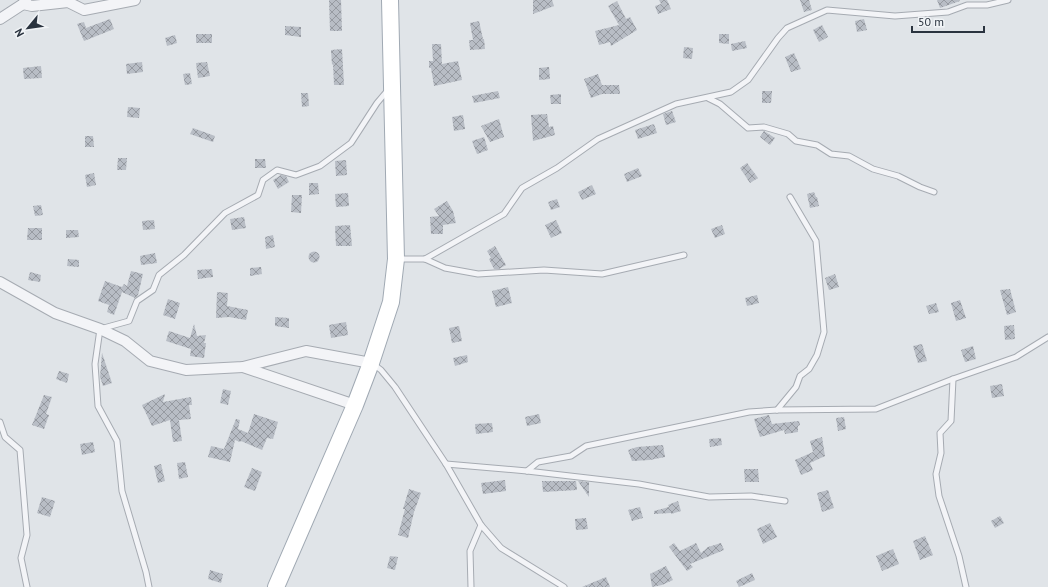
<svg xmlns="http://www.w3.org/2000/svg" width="1048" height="587" font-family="'PT Sans',sans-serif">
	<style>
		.building { fill: url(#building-cross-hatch) }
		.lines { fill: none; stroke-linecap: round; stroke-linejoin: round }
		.service-casing { stroke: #a6abb2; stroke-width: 7 }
		.minor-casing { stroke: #a6abb2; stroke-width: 12 }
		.primary-casing { stroke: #a0a9b3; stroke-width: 18 }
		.service { stroke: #f3f4f7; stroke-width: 5 }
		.minor { stroke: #f3f4f7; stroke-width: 10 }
		.primary { stroke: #fff; stroke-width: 16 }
	</style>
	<defs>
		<pattern id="building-cross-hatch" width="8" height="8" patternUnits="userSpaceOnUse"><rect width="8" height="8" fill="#b8bdc5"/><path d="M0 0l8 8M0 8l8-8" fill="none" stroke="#969aa1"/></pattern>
	</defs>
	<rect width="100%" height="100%" fill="#e0e4e8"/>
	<g class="building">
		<path d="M329,0H341L342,31H330Z"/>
		<path d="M533,0H552L554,6L533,14Z"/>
		<path d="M659,0H667L671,9L658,14L655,6L661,4Z"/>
		<path d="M800,0H809L812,10L804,12Z"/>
		<path d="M937,0H959L960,1L940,8Z"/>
		<path d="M617,1L626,19L630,17L637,30L611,46L610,42L599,45L595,31L619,25L608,6Z"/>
		<path d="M110,19L114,29L84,41L77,24L84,22L86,28Z"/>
		<path d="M864,19L867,30L857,32L855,21Z"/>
		<path d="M479,21L483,39H484L485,49L470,50L469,40H473L470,23Z"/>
		<path d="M822,25L828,37L819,42L813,30Z"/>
		<path d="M285,26L301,27V37L285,35Z"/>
		<rect x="196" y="34" width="16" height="9"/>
		<path d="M719,34H729V44L719,43Z"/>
		<path d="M175,35L177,43L167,46L165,38Z"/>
		<path d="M745,41L747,48L732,51L731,44Z"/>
		<path d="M432,44H441L442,64L458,61L462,80L434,86L431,68H429V61H433Z"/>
		<path d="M684,47L693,48L692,59L683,58Z"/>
		<path d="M342,49L344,85H334L333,64L332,65L331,50Z"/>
		<path d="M794,53L801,69L791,72L785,57Z"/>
		<path d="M142,62L143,72L127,74L126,64Z"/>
		<path d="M207,62L210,76L198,78L196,63Z"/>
		<path d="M41,66L42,78L24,79L23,68Z"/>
		<path d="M549,67L550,79L539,80V68Z"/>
		<path d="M190,73L192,84L185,85L183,74Z"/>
		<path d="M598,74L602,85H619L620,94H602L591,98L584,79Z"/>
		<path d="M498,91L500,98L474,103L472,96Z"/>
		<path d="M762,91H772L771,103H762Z"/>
		<path d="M301,93H308L309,106L302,107Z"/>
		<path d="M561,94V104H551L550,95Z"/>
		<path d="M128,107L140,108L139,118L127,117Z"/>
		<path d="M672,111L676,122L666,125L663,114Z"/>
		<path d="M547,114L549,127L553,126L555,135L533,141L531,115Z"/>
		<path d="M463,115L465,129L454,131L452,117Z"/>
		<path d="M499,119L504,137L490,142L481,126Z"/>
		<path d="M654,124L657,133L638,139L635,130Z"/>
		<path d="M193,128L215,136L213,142L190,134Z"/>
		<path d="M764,131L775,138L770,145L760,137Z"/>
		<path d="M85,136H93L94,147H85Z"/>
		<path d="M484,137L488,150L477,154L472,141Z"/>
		<path d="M118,158H127L126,170H117Z"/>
		<path d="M255,159H265L266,168H255Z"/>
		<path d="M346,160L347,175L336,176L335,161Z"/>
		<path d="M747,163L758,178L750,183L740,168Z"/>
		<path d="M638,168L642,176L627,182L624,174Z"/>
		<path d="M94,173L96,185L87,187L85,175Z"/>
		<path d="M281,175L286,176L289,182L278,189L273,180Z"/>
		<path d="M309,183H318L319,194L309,195Z"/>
		<path d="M592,185L596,194L582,200L578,192Z"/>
		<path d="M814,192L816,197H817L819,206L810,208L807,194Z"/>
		<path d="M348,193L349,206L336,207L335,194Z"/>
		<path d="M292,195H302L301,213L291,212Z"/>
		<path d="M557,199L560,207L551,210L548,202Z"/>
		<path d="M447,201L453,211L456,223L443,225V234H431L430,217L439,216L434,209Z"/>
		<path d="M41,205L43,215L35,216L33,206Z"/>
		<path d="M244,217L246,228L232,230L230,219Z"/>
		<path d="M154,220L155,229L143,230L142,221Z"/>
		<path d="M556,220L562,233L551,238L545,225Z"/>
		<path d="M350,225L352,246H336L335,226Z"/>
		<path d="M722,225L725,234L715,238L711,229Z"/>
		<path d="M28,228H42V240H27Z"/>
		<path d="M66,230H78L79,237L66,238Z"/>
		<path d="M273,235L275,247L266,249L265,237Z"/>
		<path d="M495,246L506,265L499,269H494L489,259L491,258L487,251Z"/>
		<circle cx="314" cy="257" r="5.5"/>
		<path d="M155,253L157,263L141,265L140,256Z"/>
		<path d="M68,259L79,260V267L67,266Z"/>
		<path d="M261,267L262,274L250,276V268Z"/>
		<path d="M212,269L213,277L198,279L197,270Z"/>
		<path d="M131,271L143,274L138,295L135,298L122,292L114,315L107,312L109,305L98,301L105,281L122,287L124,284L127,286Z"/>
		<path d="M30,272L41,275L40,282L28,280Z"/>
		<path d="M835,274L839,287L829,290L825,278Z"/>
		<path d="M508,287L512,303L496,307L492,291Z"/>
		<path d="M1010,289L1016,312L1007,315L1000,290Z"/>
		<path d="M217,292L228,293L227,306L248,310L246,320L229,317L216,318Z"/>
		<path d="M757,295L759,303L747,306L745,298Z"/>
		<path d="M168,299L180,303L175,319L163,315Z"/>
		<path d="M960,300L966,318L956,321L951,303Z"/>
		<path d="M936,303L939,312L929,314L926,306Z"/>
		<path d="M275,317L289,318V328L275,326Z"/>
		<path d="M346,322L348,335L331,338L329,325Z"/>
		<path d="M194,324L197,336L206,335L204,343H206L204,358L190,356L191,349L166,341L169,331L190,338Z"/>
		<path d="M1014,325L1015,339L1005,340L1004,326Z"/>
		<path d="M459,326L462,341L452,343L449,328Z"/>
		<path d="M922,344L927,361L918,363L913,346Z"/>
		<path d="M973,346L976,359L965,362L961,350Z"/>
		<path d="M102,353L112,383L103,386L100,377Z"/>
		<path d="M467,355L468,362L455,366L453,358Z"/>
		<path d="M59,371L69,374L67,383L56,379Z"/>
		<path d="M1002,384L1004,396L992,398L990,386Z"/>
		<path d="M223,389L231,391L228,405L220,403Z"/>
		<path d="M165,394L163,402L191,397L192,405H189L191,419L179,420L182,441L173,442L170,420L152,426L142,405Z"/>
		<path d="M44,395L52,397L46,414L49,415L44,429L32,425Z"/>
		<path d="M254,414L278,422L273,439L267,438L262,450L241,441L240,442L235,440L230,462L208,457L211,446L224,449L236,419L240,420L238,429L248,433Z"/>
		<path d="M539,414L541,423L527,426L525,417Z"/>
		<path d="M769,415L772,424L799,421L800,425L798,426V432L785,434L784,430L760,437L754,419Z"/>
		<path d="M844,417L846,429L838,431L836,418Z"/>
		<path d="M492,423L493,432L476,434L475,424Z"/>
		<path d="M822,437L825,456L810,463L813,470L801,475L795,460L813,452L810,441Z"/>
		<path d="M721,438L722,445L710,447L709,439Z"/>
		<path d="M93,442L95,452L82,455L80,444Z"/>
		<path d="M663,445L665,457L650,460L632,461L628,450L637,447Z"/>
		<path d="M185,462L188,477L179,479L177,463Z"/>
		<path d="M161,464L165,481L158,483L154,466Z"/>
		<path d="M252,468L262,472L255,491L244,487Z"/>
		<path d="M744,469H758L759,482H745Z"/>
		<path d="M505,480L506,491L483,494L481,483Z"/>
		<path d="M542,481H576L577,490L543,492Z"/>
		<path d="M578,481L589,482V497Z"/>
		<path d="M409,489L421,493L414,512L408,538L398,535L405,509H403Z"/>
		<path d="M828,490L834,508L822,512L817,493Z"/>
		<path d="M42,497L55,501L50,517L37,513Z"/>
		<path d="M678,501L681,511L671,514V513L654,514V511L669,507L668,505Z"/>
		<path d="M640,507L643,518L632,521L628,510Z"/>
		<path d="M1000,516L1004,523L995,528L991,521Z"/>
		<path d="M586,518L588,529L576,530L575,519Z"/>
		<path d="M770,523L777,537L763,544L757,529Z"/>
		<path d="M925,536L933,555L920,560L913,541Z"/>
		<path d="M674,543L680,551L696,543L701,553L708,547L721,543L724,550L690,564L693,567L687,571L669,547Z"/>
		<path d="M893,549L899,564L882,571L876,556Z"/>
		<path d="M390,556L398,557L395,570L387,568Z"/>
		<path d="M666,566L673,580L662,585L652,587L650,574Z"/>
		<path d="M210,570L223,574L221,583L208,579Z"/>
		<path d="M752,573L755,580L739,587L736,581Z"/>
		<path d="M606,577L610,587H582Z"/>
	</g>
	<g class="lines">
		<g class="service-casing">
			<g id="service">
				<path d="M708,98L720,104L748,128L764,127L788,134L796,141L817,145L831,154L849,156L873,169L898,176L920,187L934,192"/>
				<path d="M397,259H425L504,214L522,188L557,168L598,139L676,104L731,92L748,80L778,38L787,28L827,10L895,16L948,12L967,5H987L1008,0"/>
				<path d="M425,259L445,268L478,274L544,270L602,274L684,255"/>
				<path d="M373,364L381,370L395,387L446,464L481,525L501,548L564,587"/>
				<path d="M953,379L951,421L940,433L941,453L936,474L939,496L959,556L966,587"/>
				<path d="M777,410L796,387L800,376L809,369L817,355L824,332L816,241L790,197"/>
				<path d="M0,422L5,437L20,450L27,535L21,558L27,587"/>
				<path d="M446,464L527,471L639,484L709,497L751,496L785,501"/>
				<path d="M527,471L538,462L571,456L586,446L749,412L777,410L876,409L953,379L1016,357L1048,337"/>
				<path d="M149,587L146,572L122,491L117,441L98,406L95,364L100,329L129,321L137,301L153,290L159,275L184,255L225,213L258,195L263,180L277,170L296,175L320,166L351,143L377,103L388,90"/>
				<path d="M471,587L470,551L481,525"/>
			</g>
		</g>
		<g class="minor-casing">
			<g id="minor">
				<path d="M23,4L32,6L68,2L84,10L135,0"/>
				<path d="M0,19L23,4L26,0"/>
				<path d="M0,282L55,313L100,329L125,341L150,361L186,370L243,367L306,351L371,363"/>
				<path d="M243,367L355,405"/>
			</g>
		</g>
		<g class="primary-casing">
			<path id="primary" d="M276,587L355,405L371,363L391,302L396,259L390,0"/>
		</g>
		<use href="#service" class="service"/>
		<use href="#minor" class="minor"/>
		<use href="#primary" class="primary"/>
	</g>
	<g transform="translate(28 28) rotate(241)" stroke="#f0f3f6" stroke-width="3" paint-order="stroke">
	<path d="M0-3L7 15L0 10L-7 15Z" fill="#2a333f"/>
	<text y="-6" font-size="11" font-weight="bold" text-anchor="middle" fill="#2a333f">N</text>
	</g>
	<path d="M912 26v6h72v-6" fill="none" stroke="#2a333f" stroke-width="2"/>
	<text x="918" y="26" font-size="12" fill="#2a333f" stroke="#f0f3f6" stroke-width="3" paint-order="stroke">50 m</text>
</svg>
